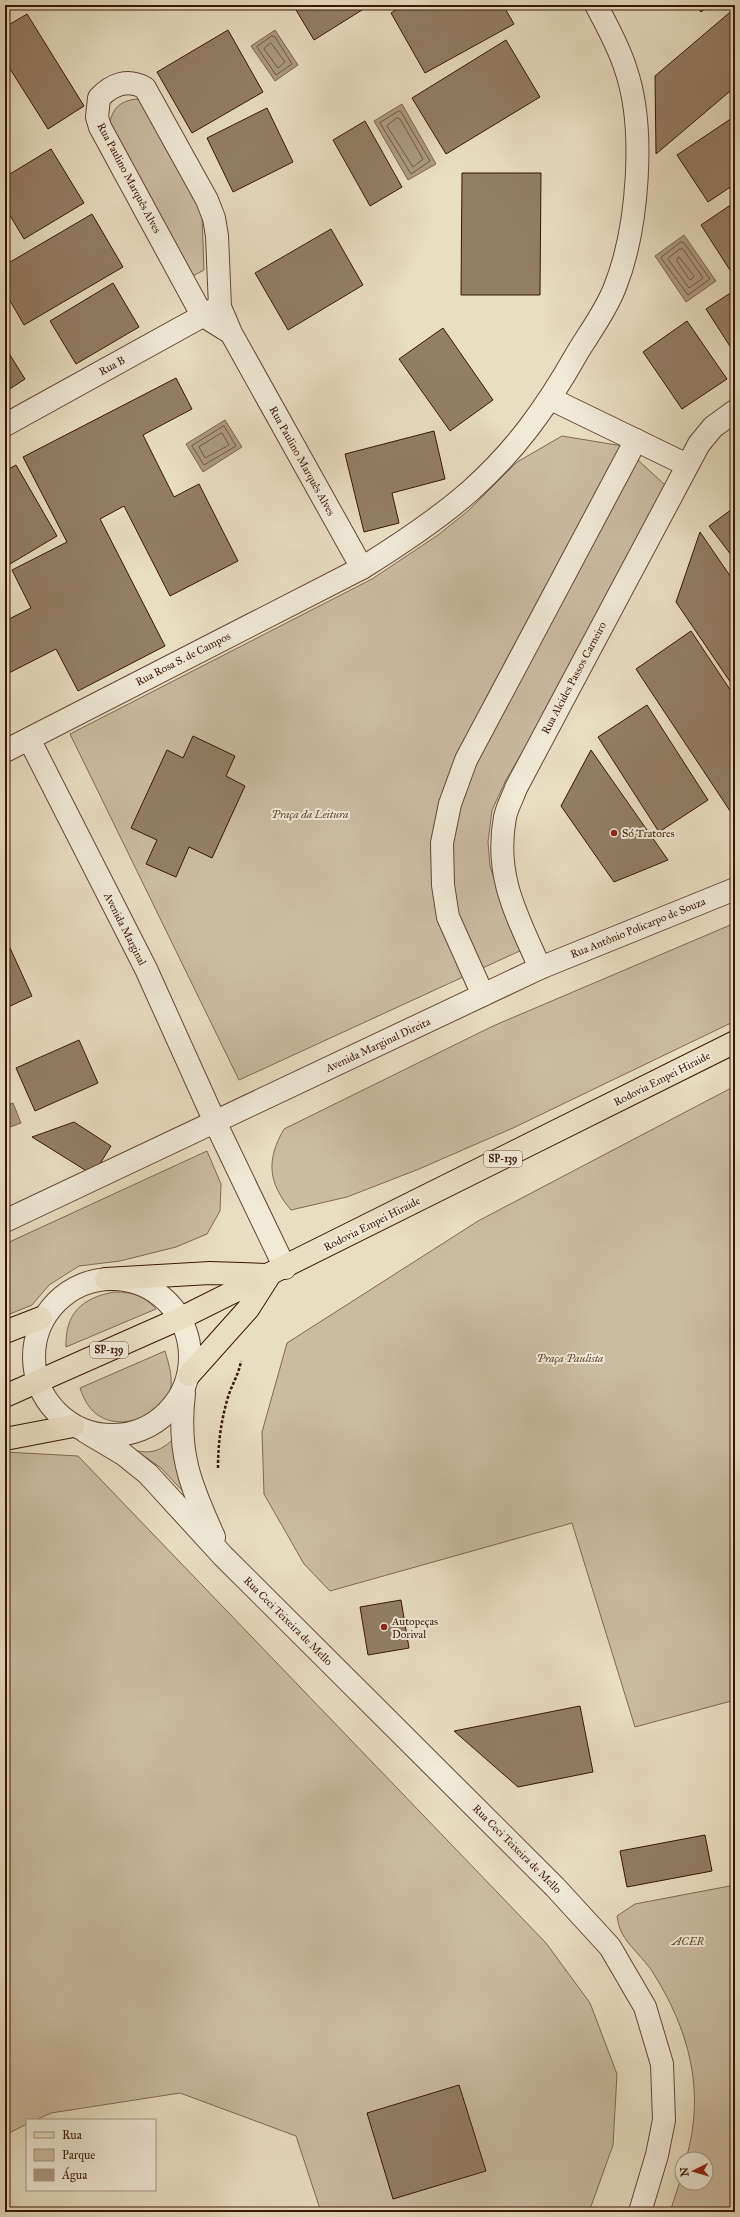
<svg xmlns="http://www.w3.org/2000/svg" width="740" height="2217" font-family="'IM FELL Great Primer',serif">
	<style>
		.green { fill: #cabca1; stroke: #806952 }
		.water { fill: #ac9a81; stroke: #7d654f }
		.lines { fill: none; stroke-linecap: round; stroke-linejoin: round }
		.shore { stroke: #725842; stroke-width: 1 }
		.building { fill: #937e66; stroke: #371604 }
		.minor-casing { stroke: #634833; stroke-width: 24 }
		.major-casing { stroke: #371604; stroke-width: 24 }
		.path { stroke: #371604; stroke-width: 2.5; stroke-dasharray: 3 2; stroke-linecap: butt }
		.minor { stroke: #f0ead7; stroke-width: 22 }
		.major { stroke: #e8dec1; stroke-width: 22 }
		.poi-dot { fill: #8f2418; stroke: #f0ead7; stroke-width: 1.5 }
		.labels { text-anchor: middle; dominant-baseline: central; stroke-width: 4; stroke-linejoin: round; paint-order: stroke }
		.shield { fill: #f0ead7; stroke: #6e5643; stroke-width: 1 }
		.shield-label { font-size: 10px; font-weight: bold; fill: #371604 }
		.street-label { font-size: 11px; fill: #371604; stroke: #f0ead7 }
		.park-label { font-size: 11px; font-style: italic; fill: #634833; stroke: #f0ead7 }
		.poi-label { font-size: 11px; fill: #371604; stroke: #f0ead7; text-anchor: start }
	</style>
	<rect width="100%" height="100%" fill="#e8dec1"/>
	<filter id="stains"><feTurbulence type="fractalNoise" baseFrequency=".005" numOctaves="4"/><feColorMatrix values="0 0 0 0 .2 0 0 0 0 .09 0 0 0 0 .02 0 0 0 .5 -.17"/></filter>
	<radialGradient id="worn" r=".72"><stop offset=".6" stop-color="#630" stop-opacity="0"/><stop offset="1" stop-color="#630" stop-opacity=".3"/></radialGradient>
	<g class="green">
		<path d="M136,99L143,101L195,189L202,216L204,270L191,277L110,125C111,109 120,101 136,99Z"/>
		<path d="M562,436L623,446L666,486L564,681L506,780L492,810L488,842L490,866L498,891L524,949L239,1080L70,734L372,579L438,535L469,510L517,462Z"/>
		<path d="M735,923V1021L513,1128L419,1169L347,1197L291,1210C268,1183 266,1160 284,1129L493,1026Z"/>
		<path d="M735,1086V1700L635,1727L572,1523L330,1591L304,1564L264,1494L262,1432L287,1343L478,1221Z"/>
		<path d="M207,1151L221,1184L220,1211L207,1234L176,1247L120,1261L79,1266L49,1285L32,1305L5,1316V1244Z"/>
		<path d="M114,1292C132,1292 143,1295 156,1309L66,1347C65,1313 82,1298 114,1292Z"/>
		<path d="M165,1351C169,1365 175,1382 168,1396C156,1418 123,1429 101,1417C90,1411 84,1400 80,1388Z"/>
		<path d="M176,1436L191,1500L161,1468L137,1451C154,1454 164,1449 176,1436Z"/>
		<path d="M5,1452L78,1456L546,1943L590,2003L617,2074L613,2145L589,2212H321L296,2136L180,2093L51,2113L36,2120H27V2124L5,2135Z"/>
		<path d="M735,1885V2212H670L682,2175V2183H706V2159H686C706,2091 689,2029 652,1971C644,1959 627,1944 622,1933C619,1928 618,1921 617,1916L635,1904Z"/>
	</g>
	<g class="water">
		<path d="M275,30L298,65L275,81L251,46Z"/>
		<path d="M402,104L436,164L408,180L374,121Z"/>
		<path d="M684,235L716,281L686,302L655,256Z"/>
		<path d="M225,420L242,447L203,472L186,444Z"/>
		<path d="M13,1103L21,1123L5,1129V1106Z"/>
	</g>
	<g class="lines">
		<g class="shore">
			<path d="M272,36L275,37L292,64L276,75L257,47Z"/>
			<path d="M271,43L285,62L278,68L264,49Z"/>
			<path d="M399,111L401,112L430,161L411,174L380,123Z"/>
			<path d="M397,118L400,119L423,159L413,167L387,126Z"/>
			<path d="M681,242L684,243L710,279L688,295L661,258Z"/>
			<path d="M680,249H683L703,278L689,288L668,259Z"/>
			<path d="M679,257L694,276L691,280L689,279L677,261Z"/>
			<path d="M224,426L236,446L204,465L192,446Z"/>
			<path d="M222,433L229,445L205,458L199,447Z"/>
		</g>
	</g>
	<g class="building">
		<path d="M5,5H14L5,11Z"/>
		<path d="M293,5H370L314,40Z"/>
		<path d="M404,5H503L514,24L425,73L391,13Z"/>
		<path d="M695,5H709L701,12Z"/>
		<path d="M735,8V87L656,154L655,76Z"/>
		<path d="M27,14L84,106L48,129L5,61V27Z"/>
		<path d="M228,30L263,92L192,133L157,72Z"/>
		<path d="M506,40L540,97L446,154L412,98Z"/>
		<path d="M267,108L293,162L233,192L207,138Z"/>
		<path d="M735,116V184L708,202L677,155Z"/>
		<path d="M365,121L402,187L370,206L333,140Z"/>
		<path d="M51,149L84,203L24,239L5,207V177Z"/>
		<path d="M462,173H541L540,295H461Z"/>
		<path d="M735,202V278L701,225Z"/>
		<path d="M92,214L123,267L24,325L5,292V265Z"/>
		<path d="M331,229L363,285L288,330L255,273Z"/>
		<path d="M113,283L139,327L76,364L50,321Z"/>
		<path d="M735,290V354L706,309Z"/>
		<path d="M687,321L727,379L682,409L643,352Z"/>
		<path d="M443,328L493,400L450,431L399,359Z"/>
		<path d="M5,347L25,379L5,392Z"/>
		<path d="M176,378L192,409L143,435L174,497L199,484L238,561L170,596L124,506L100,519L165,646L78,691L56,649L5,675V621L31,608L12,570L67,542L23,457Z"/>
		<path d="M434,431L445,479L392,493L399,523L364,532L345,454Z"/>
		<path d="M16,465L57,536L5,567V471Z"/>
		<path d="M735,507V560L709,526Z"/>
		<path d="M700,532L735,583V684L733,686L676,602Z"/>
		<path d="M691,631L735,697L734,817L636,669Z"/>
		<path d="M647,705L708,800L659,832L598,737Z"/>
		<path d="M193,736L235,756L226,776L245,786L212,858L189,847L176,877L146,864L157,840L131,828L167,750L183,758Z"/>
		<path d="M591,750L668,860L614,882L561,806Z"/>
		<path d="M5,937L32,996L8,1007L5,1002Z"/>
		<path d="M79,1040L98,1083L35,1111L16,1068Z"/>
		<path d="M74,1122L111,1146L93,1175L32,1137Z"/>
		<path d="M401,1600L409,1648L368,1655L360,1607Z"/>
		<path d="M580,1706L593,1772L518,1787L454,1731Z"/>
		<path d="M705,1835L712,1871L627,1887L620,1851Z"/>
		<path d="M459,2085L486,2171L393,2199L367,2113Z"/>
	</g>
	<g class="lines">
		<g class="minor-casing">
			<g id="minor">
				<path d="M231,333L202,315L100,127L97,117L99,98C112,84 128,78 145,88L207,200L214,218L217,236L220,307L231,333L362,568"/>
				<path d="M551,399L687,465"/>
				<path d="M5,425L215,309"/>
				<path d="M29,739L146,969L215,1122L285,1268"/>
				<path d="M5,751L362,568C399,545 437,520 470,491C515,451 546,408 576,355C589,333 606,311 615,287C638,229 646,129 626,70C619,47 607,26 596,5"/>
				<path d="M540,968C517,915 494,877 505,817C507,807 513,797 516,788L699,444L713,427L735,411"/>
				<path d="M483,995L448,917L443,885L442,843L450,804L466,760L636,440"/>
				<path d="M5,1221L540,968L735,889"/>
				<circle cx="112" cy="1357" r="78"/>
				<path d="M184,1393C177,1453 190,1484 214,1537"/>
				<path d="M86,1432L123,1454L148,1474L223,1556L555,1887L610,1947L645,2007L662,2064L664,2120L657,2155L640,2212"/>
			</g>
		</g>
		<g class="major-casing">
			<g id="major">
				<path d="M106,1279L210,1273L267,1275"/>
				<path d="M5,1332L41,1318"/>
				<path d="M189,1375L248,1309L269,1276"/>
				<path d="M5,1396L179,1319L735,1042"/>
				<path d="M5,1439L73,1426"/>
			</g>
		</g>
		<path class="path" d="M218,1468C218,1443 221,1421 228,1397C232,1384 239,1374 241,1361"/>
		<use href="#minor" class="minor"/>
		<use href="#major" class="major"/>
	</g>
	<g class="poi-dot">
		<circle cx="614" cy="833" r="4"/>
		<circle cx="384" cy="1627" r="4"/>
	</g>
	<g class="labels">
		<g class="shield">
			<rect x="484" y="1151" width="38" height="16" rx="3"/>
			<rect x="90" y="1342" width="38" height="16" rx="3"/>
		</g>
		<g class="shield-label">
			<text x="503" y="1159">SP-139</text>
			<text x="109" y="1350">SP-139</text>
		</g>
		<g class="street-label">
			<text transform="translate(129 178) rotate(62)">Rua Paulino Marquês Alves</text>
			<text transform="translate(112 366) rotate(-29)">Rua B</text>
			<text transform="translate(302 461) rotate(61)">Rua Paulino Marquês Alves</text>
			<text transform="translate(183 659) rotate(-27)">Rua Rosa S. de Campos</text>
			<text transform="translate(574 678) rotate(-62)">Rua Alcides Passos Carneiro</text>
			<text transform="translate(638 928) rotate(-22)">Rua Antônio Policarpo de Souza</text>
			<text transform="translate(125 929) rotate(63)">Avenida Marginal</text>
			<text transform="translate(378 1045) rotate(-25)">Avenida Marginal Direita</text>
			<text transform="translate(662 1079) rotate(-27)">Rodovia Empei Hiraide</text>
			<text transform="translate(372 1224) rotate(-27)">Rodovia Empei Hiraide</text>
			<text transform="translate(288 1621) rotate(45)">Rua Ceci Teixeira de Mello</text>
			<text transform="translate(517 1849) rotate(45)">Rua Ceci Teixeira de Mello</text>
		</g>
		<g class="park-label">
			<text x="310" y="814">Praça da Leitura</text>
			<text x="570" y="1358">Praça Paulista</text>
			<text x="688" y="1941">ACER</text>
		</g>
		<g class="poi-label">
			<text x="622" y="833">Só Tratores</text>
			<text x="392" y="1621">Autopeças<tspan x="392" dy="13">Dorival</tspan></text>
		</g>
	</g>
	<rect width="740" height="2217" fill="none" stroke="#e8dec1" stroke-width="20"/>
	<rect x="6" y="6" width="728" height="2205" fill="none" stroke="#371604" stroke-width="2"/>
	<rect x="10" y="10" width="720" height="2197" fill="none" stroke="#371604"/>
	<rect x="26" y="2119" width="130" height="72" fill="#f0ead7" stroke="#a69583"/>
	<rect x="34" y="2132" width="20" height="6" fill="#e8dec1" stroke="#a69583"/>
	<text x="62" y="2139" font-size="12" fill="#371604">Rua</text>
	<rect x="34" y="2149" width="20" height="12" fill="#cabca1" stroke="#a69583"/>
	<text x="62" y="2159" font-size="12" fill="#371604">Parque</text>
	<rect x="34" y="2169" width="20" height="12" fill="#ac9a81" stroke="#a69583"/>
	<text x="62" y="2179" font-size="12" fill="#371604">Água</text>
	<g transform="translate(694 2171) rotate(265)"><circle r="19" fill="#f0ead7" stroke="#a69583"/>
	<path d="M0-3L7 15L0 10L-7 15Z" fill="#8f2418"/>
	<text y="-6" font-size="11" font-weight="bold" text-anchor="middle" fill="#371604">N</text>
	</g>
	<rect width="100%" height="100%" filter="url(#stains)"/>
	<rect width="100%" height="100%" fill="url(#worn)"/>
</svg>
